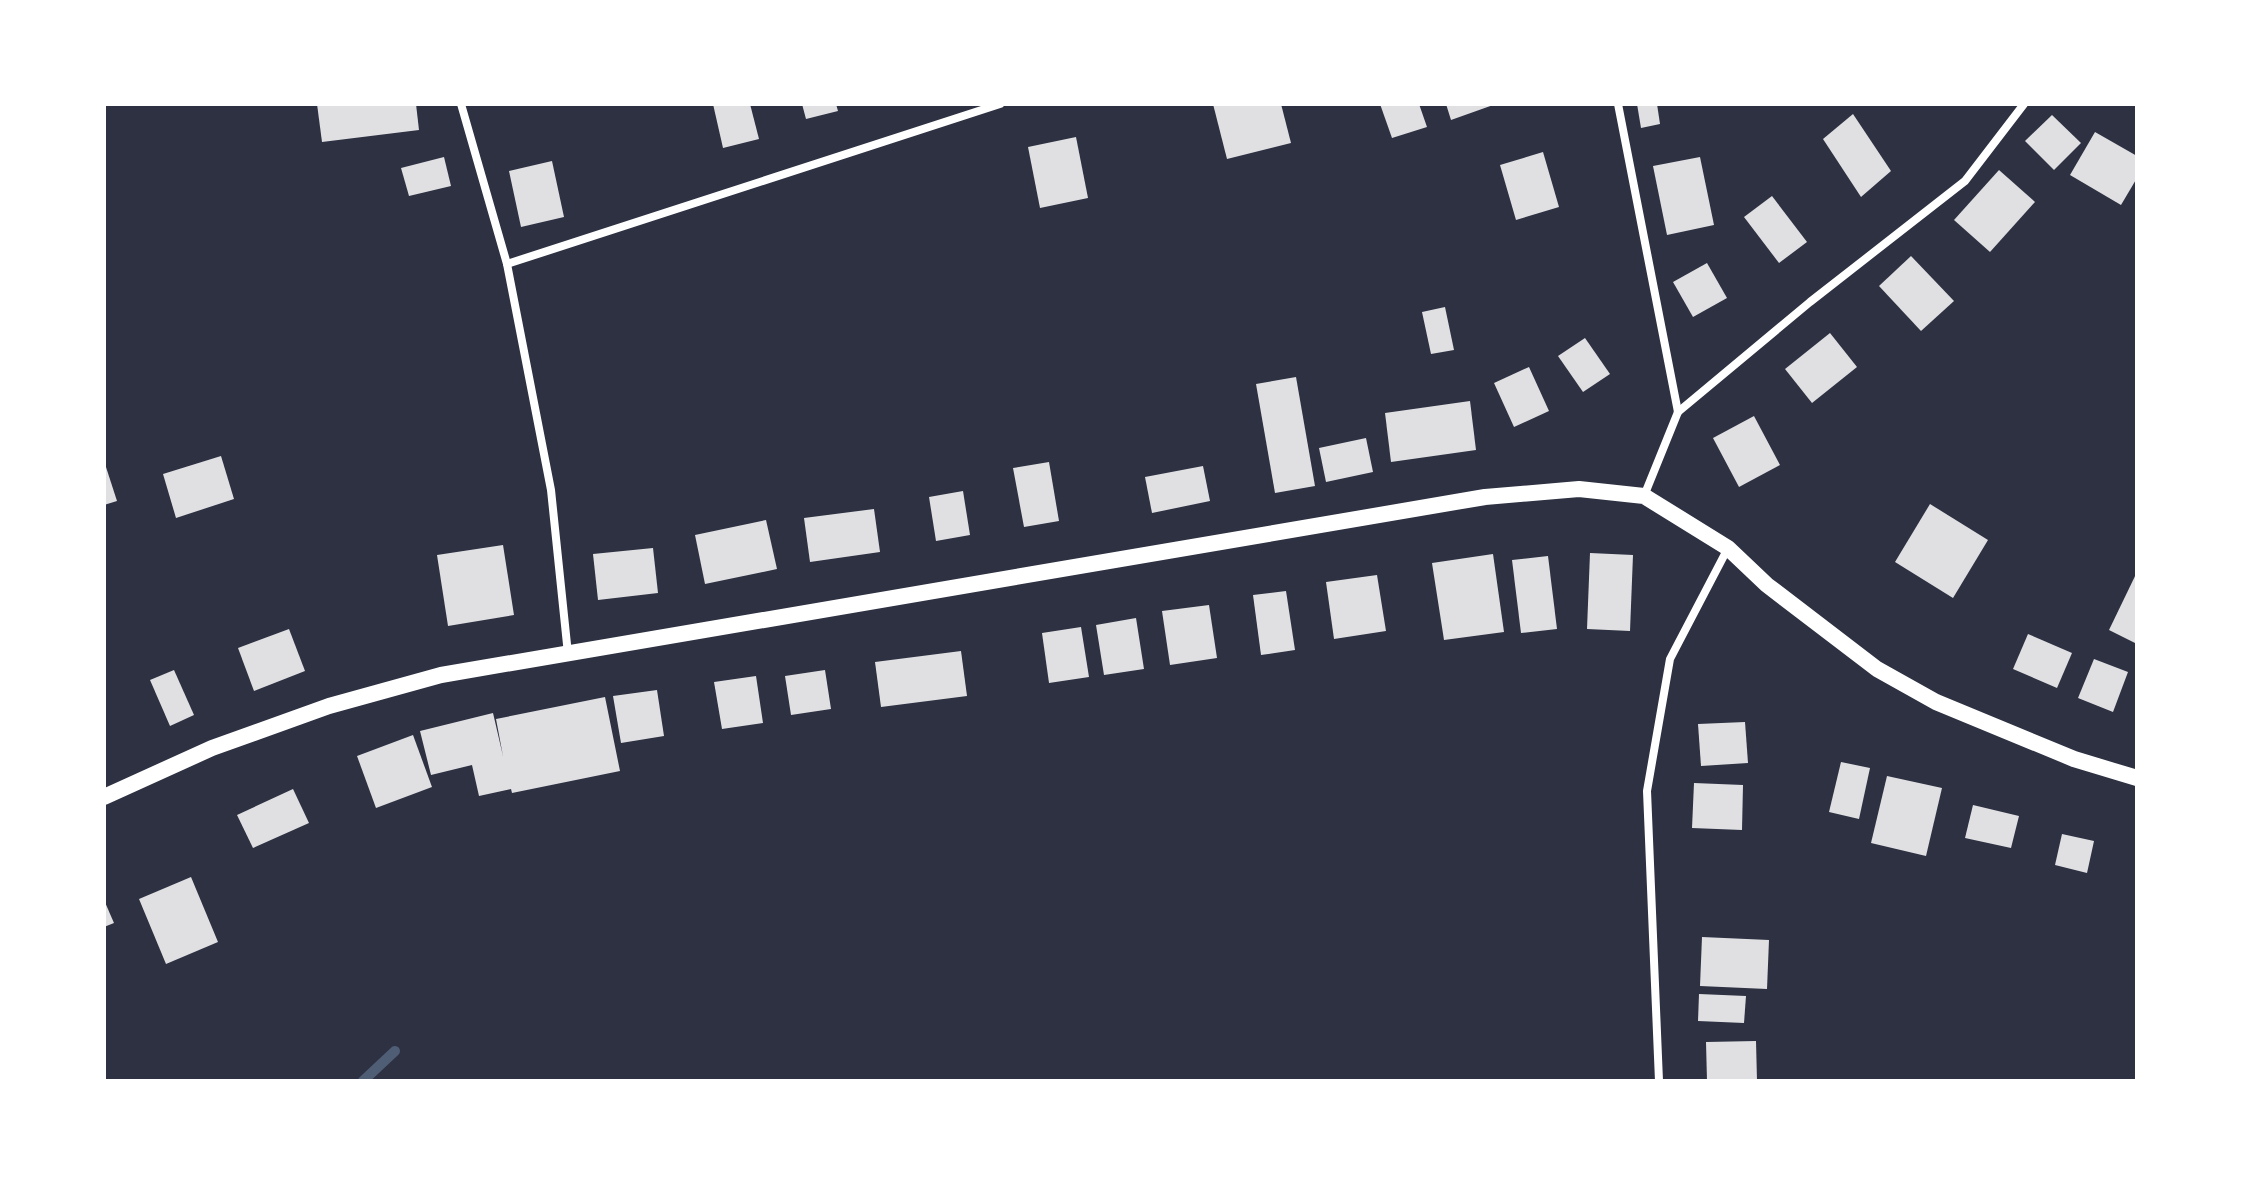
<svg xmlns="http://www.w3.org/2000/svg" width="2241" height="1185" font-family="'Golos Text',sans-serif">
	<style>
		.lines { fill: none; stroke-linecap: round; stroke-linejoin: round }
		.stream { stroke: #4f5d75; stroke-width: 10 }
		.building { fill: #e0e0e3 }
		.minor { stroke: #fff; stroke-width: 8 }
		.secondary { stroke: #fff; stroke-width: 16 }
	</style>
	<rect width="100%" height="100%" fill="#2d3142"/>
	<g class="lines">
		<path class="stream" d="M363,1081L395,1051"/>
	</g>
	<g class="building">
		<path d="M317,104H416L419,130L322,142Z"/>
		<path d="M713,104H750L759,139L723,148Z"/>
		<path d="M802,104H836L838,111L806,119Z"/>
		<path d="M1213,104H1281L1291,143L1227,159Z"/>
		<path d="M1380,104H1419L1427,127L1392,138Z"/>
		<path d="M1446,104H1496L1451,120Z"/>
		<path d="M1637,104H1657L1660,124L1641,128Z"/>
		<path d="M1853,114L1891,171L1861,197L1823,139Z"/>
		<path d="M2052,115L2081,143L2054,170L2025,141Z"/>
		<path d="M2095,132L2137,156V178L2121,205L2070,175Z"/>
		<path d="M1076,137L1088,198L1040,208L1028,147Z"/>
		<path d="M1543,152L1559,207L1516,220L1500,165Z"/>
		<path d="M444,157L451,186L409,196L401,168Z"/>
		<path d="M1700,157L1714,225L1667,235L1653,166Z"/>
		<path d="M552,161L564,217L521,227L509,171Z"/>
		<path d="M1999,170L2035,202L1990,252L1954,220Z"/>
		<path d="M1772,196L1807,242L1779,263L1744,217Z"/>
		<path d="M1911,256L1954,301L1921,331L1879,286Z"/>
		<path d="M1707,263L1727,298L1693,317L1673,282Z"/>
		<path d="M1445,307L1454,350L1431,354L1422,312Z"/>
		<path d="M1830,333L1857,367L1812,403L1785,369Z"/>
		<path d="M1585,338L1610,374L1583,392L1558,356Z"/>
		<path d="M1529,367L1549,411L1514,427L1494,383Z"/>
		<path d="M1296,377L1315,486L1275,493L1256,384Z"/>
		<path d="M1470,401L1476,450L1391,462L1385,413Z"/>
		<path d="M1754,416L1780,465L1739,487L1713,438Z"/>
		<path d="M1366,438L1373,472L1326,482L1319,448Z"/>
		<path d="M221,456L234,499L176,518L163,474Z"/>
		<path d="M1049,462L1059,521L1024,527L1013,468Z"/>
		<path d="M105,464L117,501L104,505V465Z"/>
		<path d="M1203,466L1210,501L1152,513L1145,477Z"/>
		<path d="M963,491L970,535L936,541L929,497Z"/>
		<path d="M1930,504L1988,540L1953,598L1895,562Z"/>
		<path d="M874,509L880,552L810,562L804,518Z"/>
		<path d="M766,520L777,569L705,584L695,535Z"/>
		<path d="M503,545L514,615L448,626L437,555Z"/>
		<path d="M653,548L658,593L598,600L593,554Z"/>
		<path d="M1590,553L1633,555L1630,631L1587,629Z"/>
		<path d="M1493,554L1504,632L1444,640L1432,563Z"/>
		<path d="M1548,556L1557,629L1521,633L1512,560Z"/>
		<path d="M2137,572V644L2109,630Z"/>
		<path d="M1377,575L1386,631L1334,639L1326,582Z"/>
		<path d="M1286,591L1295,650L1261,655L1253,595Z"/>
		<path d="M1209,605L1217,658L1170,665L1162,611Z"/>
		<path d="M1136,618L1144,669L1104,675L1096,625Z"/>
		<path d="M1081,627L1089,677L1049,683L1042,633Z"/>
		<path d="M289,629L305,671L254,691L238,648Z"/>
		<path d="M2028,634L2072,653L2057,688L2013,669Z"/>
		<path d="M961,651L967,696L881,707L875,662Z"/>
		<path d="M2094,659L2128,672L2113,712L2078,698Z"/>
		<path d="M174,670L194,715L170,726L150,680Z"/>
		<path d="M825,670L831,709L791,715L785,676Z"/>
		<path d="M756,676L763,723L722,729L714,682Z"/>
		<path d="M657,690L664,736L621,743L613,696Z"/>
		<path d="M605,697L620,771L512,793L511,789L479,796L472,765L431,775L420,731L493,713L503,756L496,719Z"/>
		<path d="M1745,722L1748,763L1701,766L1698,724Z"/>
		<path d="M413,735L432,787L376,808L357,756Z"/>
		<path d="M1841,762L1870,768L1859,819L1829,812Z"/>
		<path d="M1887,776L1942,788L1926,856L1871,843Z"/>
		<path d="M1694,783L1743,785L1742,830L1692,828Z"/>
		<path d="M293,789L309,823L253,848L237,815Z"/>
		<path d="M1973,805L2019,816L2011,848L1965,838Z"/>
		<path d="M2062,834L2094,841L2087,873L2055,865Z"/>
		<path d="M191,877L218,942L166,964L139,899Z"/>
		<path d="M104,900L114,923L104,927Z"/>
		<path d="M1702,937L1769,940L1767,989L1700,986Z"/>
		<path d="M1699,994L1746,996L1744,1023L1698,1021Z"/>
		<path d="M1756,1041L1757,1081H1707L1706,1042Z"/>
	</g>
	<g class="lines">
		<g class="minor">
			<path d="M461,104L507,264L551,490L568,654"/>
			<path d="M1618,104L1678,412L1644,496"/>
			<path d="M507,264L1000,104"/>
			<path d="M1678,412L1810,302L1965,181L2024,104"/>
			<path d="M1659,1081L1647,791L1670,659L1728,548"/>
		</g>
		<path class="secondary" d="M104,797L212,748L329,706L441,675L1485,497L1579,489L1644,496L1728,548L1767,585L1877,669L1936,702L2074,759L2137,778"/>
	</g>
	<rect width="2241" height="1185" fill="none" stroke="#ffffff" stroke-width="212"/>
</svg>
